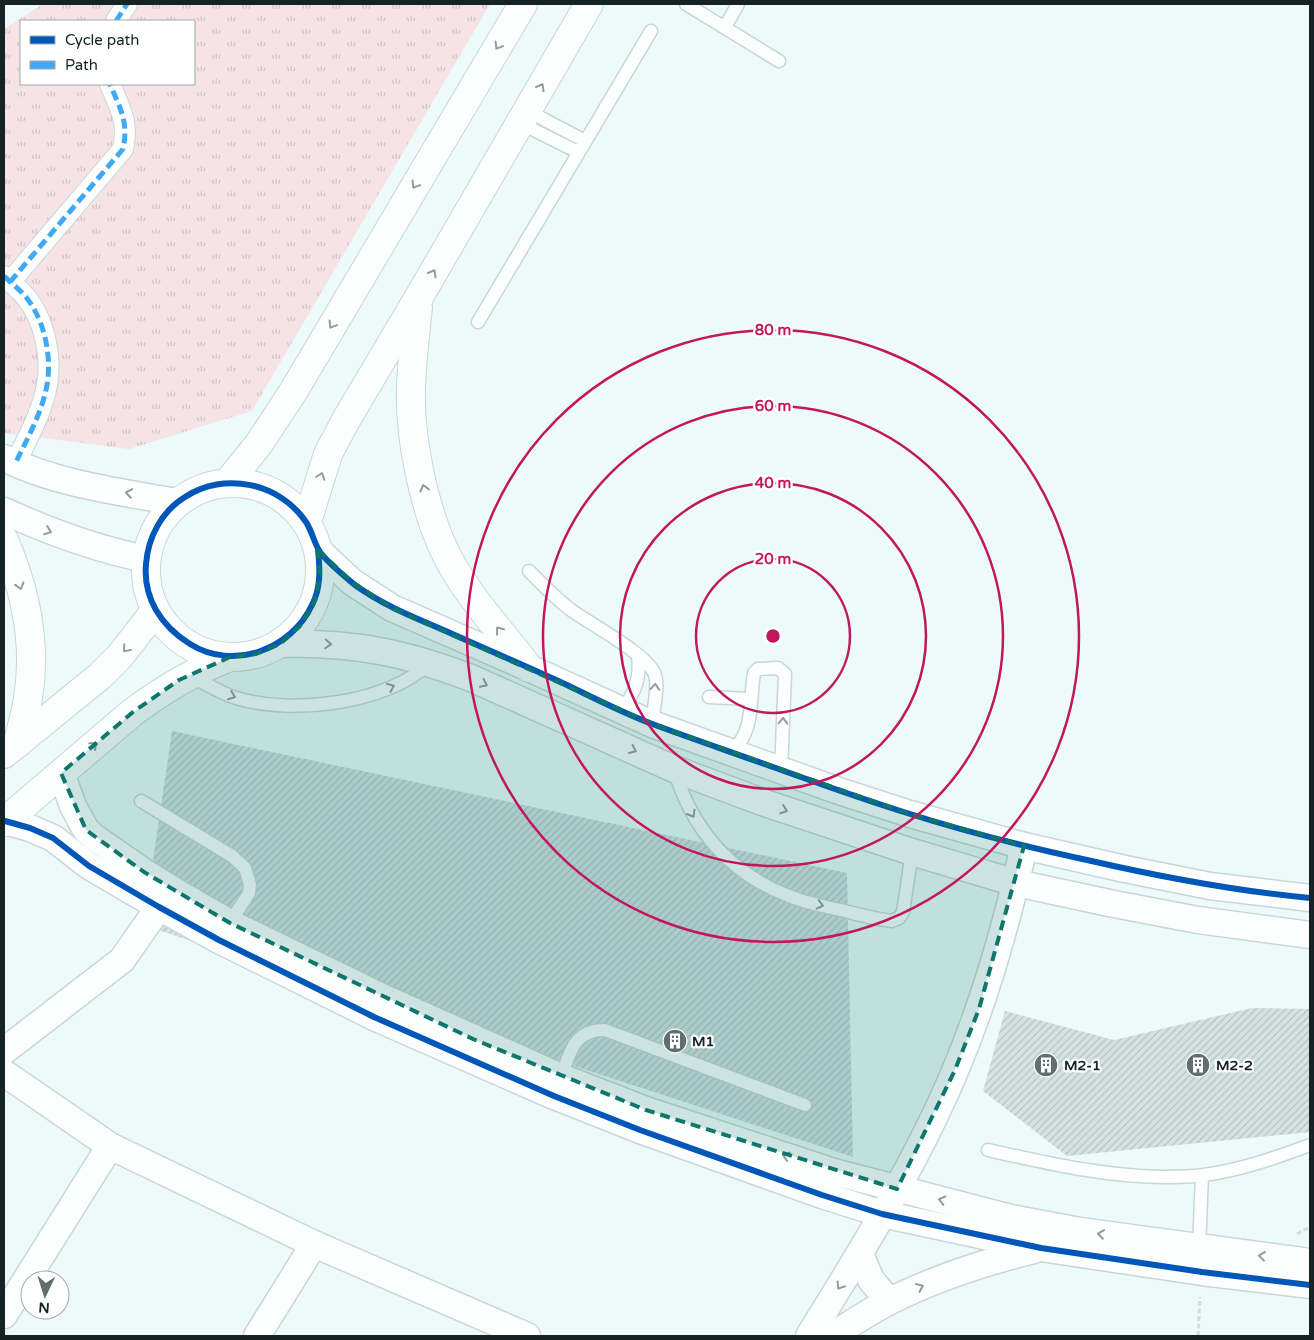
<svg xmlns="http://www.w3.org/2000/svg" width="1314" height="1340" font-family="'Varela Round',sans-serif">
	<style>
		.park { fill: url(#park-tufts); fill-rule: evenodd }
		.building { fill: url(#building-hatch) }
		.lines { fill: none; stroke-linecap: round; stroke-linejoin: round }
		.service-casing { stroke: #c8d6d6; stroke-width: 15 }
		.pedestrian-casing { stroke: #c8d6d6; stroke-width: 22 }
		.minor-casing { stroke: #c8d6d6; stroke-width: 29 }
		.tertiary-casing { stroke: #c8d6d6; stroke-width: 30 }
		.path { stroke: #d7dbdb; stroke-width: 3; stroke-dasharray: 5 2.5; stroke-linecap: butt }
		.service { stroke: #fcfefe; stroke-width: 12 }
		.pedestrian { stroke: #fcfefe; stroke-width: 20 }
		.minor { stroke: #fcfefe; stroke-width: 26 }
		.tertiary { stroke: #fcfefe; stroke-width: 28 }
		.quiet { stroke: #3fa9f5; stroke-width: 5; stroke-dasharray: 10 5; stroke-linecap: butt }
		.cycleway-casing { stroke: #fff; stroke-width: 9 }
		.cycleway { stroke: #0057b8; stroke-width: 6 }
		.oneway { stroke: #949b9c }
		.marked { fill: #0f766e; fill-opacity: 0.2; stroke: #0f766e; stroke-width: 4; stroke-dasharray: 10 6; stroke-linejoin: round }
		.ring { fill: none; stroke: #c2185b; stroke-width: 2.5 }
		.labels { text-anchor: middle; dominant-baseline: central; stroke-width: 4.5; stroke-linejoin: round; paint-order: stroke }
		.poi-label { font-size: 14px; font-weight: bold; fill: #152324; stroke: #fff; text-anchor: start }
		.centre { fill: #c2185b; stroke: #fff; stroke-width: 2.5 }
		.ring-label { font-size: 15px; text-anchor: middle; font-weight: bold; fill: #c2185b; stroke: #fff; stroke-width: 4.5; stroke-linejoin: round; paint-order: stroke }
	</style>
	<defs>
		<pattern id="park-tufts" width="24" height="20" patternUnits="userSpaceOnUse" patternTransform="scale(1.25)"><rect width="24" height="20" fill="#f6e3e6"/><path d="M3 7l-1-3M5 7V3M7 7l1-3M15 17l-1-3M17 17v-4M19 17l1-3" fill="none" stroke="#d2c2c5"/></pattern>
		<pattern id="building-hatch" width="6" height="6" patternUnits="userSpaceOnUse" patternTransform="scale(1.25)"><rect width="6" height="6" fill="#d4e2e2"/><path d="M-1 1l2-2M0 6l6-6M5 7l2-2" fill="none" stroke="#b5c2c2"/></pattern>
	</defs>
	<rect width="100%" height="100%" fill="#edfafa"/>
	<path class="park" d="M43,4H490L252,411L129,449L4,433V29ZM21,21H194V84H21Z"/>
	<g class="building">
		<path d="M172,731L847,873L853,1157L146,926L154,854Z"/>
		<path d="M1252,1008L1310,1009V1132L1067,1156L983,1091L1005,1011L1114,1040Z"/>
	</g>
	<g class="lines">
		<g class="service-casing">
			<g id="service">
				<path d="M686,4L779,61"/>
				<path d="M725,27L738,4"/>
				<path d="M528,111L585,141"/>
				<path d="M520,123L578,152"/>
				<path d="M478,322L651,31"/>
				<path d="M529,571C543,585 556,599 571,610C590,624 649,655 655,675C659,686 653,711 652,724"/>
				<path d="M190,676C205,683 220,693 236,698C293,715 385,704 430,663"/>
				<path d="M709,697L751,699"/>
				<path d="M622,711C634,694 641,678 638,657"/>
				<path d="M732,752C755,729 749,703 754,673L758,669L778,668L785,674L781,770"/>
				<path d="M674,769C692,829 729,873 789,896C805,903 823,906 840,910C857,914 875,919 892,921L899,918L903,912L912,852"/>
				<path d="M141,801L232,856L245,868L250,884L249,893L230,923"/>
				<path d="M560,1080C570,1054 572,1030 605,1030L805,1105"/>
				<path d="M988,1150C1046,1163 1102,1176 1162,1177C1176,1177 1190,1177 1204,1175C1241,1170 1275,1158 1310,1145"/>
				<path d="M1199,1247L1202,1176"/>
			</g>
		</g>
		<g class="pedestrian-casing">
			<g id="pedestrian">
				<path d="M116,21L127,4"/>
				<path d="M4,276C11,283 20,290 26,297C45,321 52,357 47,385C42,413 27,439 15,464"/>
				<path d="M10,282L123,149C129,121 120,109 110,84"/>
			</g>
		</g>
		<g class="minor-casing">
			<g id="minor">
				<path d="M4,458C56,484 120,492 177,502"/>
				<path d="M4,511C50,532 96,549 146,559"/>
				<path d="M318,550L352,582L392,608L529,668L652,724L839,791L910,814L1024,846L1125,869L1210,886L1310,898"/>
				<path d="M280,644C352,642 403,652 471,678L674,769L762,802L912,852L1016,883L1114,904L1198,920L1310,935"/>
				<path d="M61,773L73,806L86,830L95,838L144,872L183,896L230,923L382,997L561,1077L646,1110L834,1172L1011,1218L1080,1231L1310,1262"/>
				<path d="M5,821L30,828L53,838L89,866L159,907L219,940L374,1017L554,1096L640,1130L822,1195L882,1214L1041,1248L1202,1272L1310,1285"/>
				<path d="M4,1051L122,960L159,907"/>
				<path d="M4,1073L110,1146L314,1244L527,1336"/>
				<path d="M860,1254L871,1280L889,1301"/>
				<path d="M4,1315L110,1146"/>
				<path d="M257,1336L314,1244"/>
				<path d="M809,1336C862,1250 916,1164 955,1071C986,998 1007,923 1024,846"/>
				<path d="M831,1336C851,1324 870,1311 890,1301C936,1278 985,1262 1034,1250"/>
			</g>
		</g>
		<g class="tertiary-casing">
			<g id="tertiary">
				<path d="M418,307C415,334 412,360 411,387C409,437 424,509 446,554C467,596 501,631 529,668"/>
				<path d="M228,482L258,445L293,392L523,4"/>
				<circle cx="233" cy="570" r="87"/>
				<path d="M307,522L328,454L346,420L419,297L589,4"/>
				<path d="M4,540C25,589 37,644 28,698C26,713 21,728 18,743"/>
				<path d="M4,754L100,676L120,656L155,611"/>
				<path d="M4,822L133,712C164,689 194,671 230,657"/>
			</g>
		</g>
		<g class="path">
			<path d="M1297,1234L1306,1229L1310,1230"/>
			<path d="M1198,1336L1200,1297"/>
		</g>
		<use href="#service" class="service"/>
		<use href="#pedestrian" class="pedestrian"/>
		<use href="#minor" class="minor"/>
		<use href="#tertiary" class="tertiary"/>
		<g class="quiet">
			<path d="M116,21L127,4"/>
			<path d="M4,276C11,283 20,290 26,297C45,321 52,357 47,385C42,413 27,439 15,464"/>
			<path d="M10,282L123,149C129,121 120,109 110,84"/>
		</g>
		<g class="cycleway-casing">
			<g id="cycleway">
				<path d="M318,550C320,569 321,588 312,605C291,650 233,671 190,644C161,626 143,598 146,564C148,537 162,511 185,497C224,471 280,483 306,522C312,531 314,543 320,552C329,564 343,575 355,585C384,606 416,618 448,632C488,650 528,667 567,685C596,699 625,714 655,725C693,739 731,752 770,766C815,782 861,799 907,813C966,832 1027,847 1087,860C1161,877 1235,891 1310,898"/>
				<path d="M5,821L30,828L53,838L89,866L159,907L219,940L374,1017L554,1096L640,1130L822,1195L882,1214L1041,1248L1202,1272L1310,1285"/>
			</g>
		</g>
		<use href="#cycleway" class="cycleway"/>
	</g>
	<defs><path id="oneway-chevron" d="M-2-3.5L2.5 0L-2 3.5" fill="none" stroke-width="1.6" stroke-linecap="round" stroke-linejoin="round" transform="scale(1.25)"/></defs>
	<g class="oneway">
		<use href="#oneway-chevron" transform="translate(498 46) rotate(121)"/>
		<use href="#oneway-chevron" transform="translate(541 87) rotate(-60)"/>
		<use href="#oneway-chevron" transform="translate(415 185) rotate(121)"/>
		<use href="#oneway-chevron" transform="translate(433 273) rotate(-60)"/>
		<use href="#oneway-chevron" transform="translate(332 325) rotate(121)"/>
		<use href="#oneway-chevron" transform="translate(321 476) rotate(-72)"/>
		<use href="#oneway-chevron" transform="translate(424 488) rotate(-104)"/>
		<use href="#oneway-chevron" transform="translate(129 493) rotate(-170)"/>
		<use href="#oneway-chevron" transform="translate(48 531) rotate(21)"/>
		<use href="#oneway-chevron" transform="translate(20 586) rotate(73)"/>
		<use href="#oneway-chevron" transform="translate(499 630) rotate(-128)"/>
		<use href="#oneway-chevron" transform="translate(328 644) rotate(3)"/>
		<use href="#oneway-chevron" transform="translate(126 649) rotate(130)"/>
		<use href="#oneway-chevron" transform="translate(484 684) rotate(26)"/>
		<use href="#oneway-chevron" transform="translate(391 687) rotate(-22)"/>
		<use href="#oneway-chevron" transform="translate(655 687) rotate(-86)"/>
		<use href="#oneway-chevron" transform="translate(232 696) rotate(21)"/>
		<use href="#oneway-chevron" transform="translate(783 721) rotate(-88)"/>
		<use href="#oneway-chevron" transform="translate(94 745) rotate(-40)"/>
		<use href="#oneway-chevron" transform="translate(633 750) rotate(24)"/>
		<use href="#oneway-chevron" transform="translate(784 810) rotate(19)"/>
		<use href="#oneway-chevron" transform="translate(692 814) rotate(60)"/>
		<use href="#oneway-chevron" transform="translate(820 905) rotate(14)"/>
		<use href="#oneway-chevron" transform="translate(786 1156) rotate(-162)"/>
		<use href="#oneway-chevron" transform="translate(942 1200) rotate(-166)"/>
		<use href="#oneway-chevron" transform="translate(1101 1234) rotate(-172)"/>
		<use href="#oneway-chevron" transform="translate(1262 1256) rotate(-173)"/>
		<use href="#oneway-chevron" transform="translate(840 1286) rotate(122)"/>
		<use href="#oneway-chevron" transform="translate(920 1287) rotate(-24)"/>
	</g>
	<path class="marked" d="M318,550L352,582L392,608L652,724L910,814L1024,846L979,1009L955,1070L897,1189L646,1110L473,1039L230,923L144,872L86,830L61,773L133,712L179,680L230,657L256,654L280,644L300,626L314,603L320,577Z"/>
	<g class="ring">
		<circle cx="773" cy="636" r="77"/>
		<circle cx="773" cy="636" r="153"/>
		<circle cx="773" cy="636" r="230"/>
		<circle cx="773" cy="636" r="306"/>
	</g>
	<defs>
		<g id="building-disc" transform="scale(1.25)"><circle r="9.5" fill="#616e6f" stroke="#fff"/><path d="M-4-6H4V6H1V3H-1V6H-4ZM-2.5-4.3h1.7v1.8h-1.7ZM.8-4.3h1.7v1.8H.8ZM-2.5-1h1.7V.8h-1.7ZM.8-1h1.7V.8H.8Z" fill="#fff"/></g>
	</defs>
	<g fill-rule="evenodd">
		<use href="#building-disc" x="675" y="1041"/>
		<use href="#building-disc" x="1046" y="1065"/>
		<use href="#building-disc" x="1198" y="1065"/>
	</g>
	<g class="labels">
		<g class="poi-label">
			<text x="692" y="1041">M1</text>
			<text x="1064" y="1065">M2-1</text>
			<text x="1216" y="1065">M2-2</text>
		</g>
	</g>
	<circle cx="773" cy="636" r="8" class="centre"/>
	<g class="ring-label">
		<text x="773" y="335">80 m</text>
		<text x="773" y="411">60 m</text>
		<text x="773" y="488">40 m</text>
		<text x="773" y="564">20 m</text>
	</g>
	<rect width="1314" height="1340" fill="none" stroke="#152324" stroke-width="10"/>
	<rect x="20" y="20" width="175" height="65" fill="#ffffff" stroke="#a1a7a7"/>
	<rect x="30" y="36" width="25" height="8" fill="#0057b8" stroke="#a1a7a7"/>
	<text x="65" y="45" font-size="15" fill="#152324">Cycle path</text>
	<rect x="30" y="61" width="25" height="8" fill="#3fa9f5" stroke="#a1a7a7"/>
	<text x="65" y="70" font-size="15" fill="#152324">Path</text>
	<g transform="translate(45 1295) rotate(184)"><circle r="24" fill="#ffffff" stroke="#a1a7a7"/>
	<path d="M0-4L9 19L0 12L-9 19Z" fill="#616e6f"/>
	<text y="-8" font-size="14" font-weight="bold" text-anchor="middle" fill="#152324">N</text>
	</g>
</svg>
